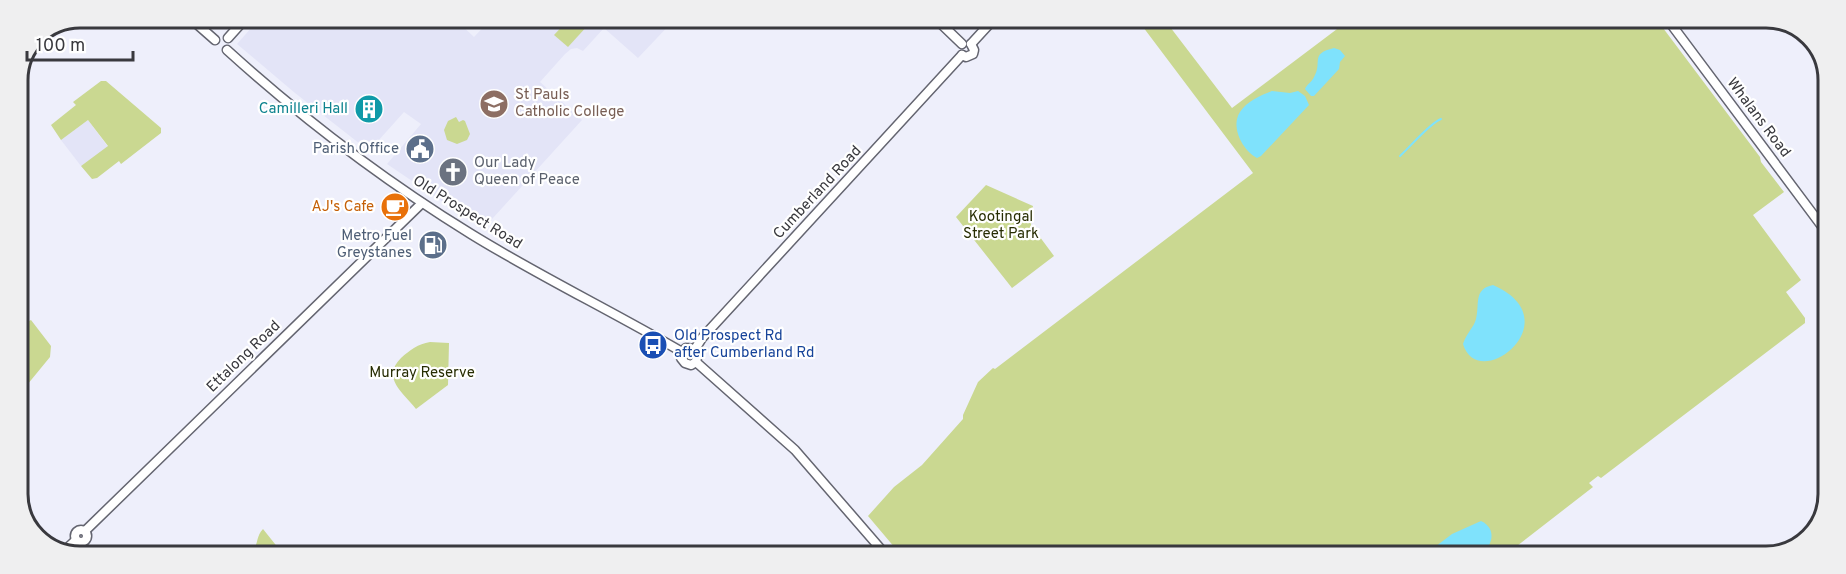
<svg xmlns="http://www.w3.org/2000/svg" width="1846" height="574" font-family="Overpass,sans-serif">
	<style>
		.built { fill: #e3e4f7 }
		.green { fill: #cad891 }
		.water { fill: #7fe2fc }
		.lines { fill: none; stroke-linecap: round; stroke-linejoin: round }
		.stream { stroke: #7fe2fc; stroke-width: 2 }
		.secondary-casing { stroke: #646570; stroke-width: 11 }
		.secondary { stroke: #fff; stroke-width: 8 }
		.labels { text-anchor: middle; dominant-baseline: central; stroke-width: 4.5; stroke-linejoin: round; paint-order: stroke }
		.education-label { font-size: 15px; fill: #785e54; stroke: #fff; text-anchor: start }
		.culture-label { font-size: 15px; fill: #0d838f; stroke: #fff; text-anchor: end }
		.street-label { font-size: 15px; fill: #39393e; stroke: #fff }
		.service-label { font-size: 15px; fill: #4e5e75; stroke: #fff; text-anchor: end }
		.worship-label { font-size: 15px; fill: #5b616d; stroke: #fff; text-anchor: start }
		.food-label { font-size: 15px; fill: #c56008; stroke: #fff; text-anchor: end }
		.park-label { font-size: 15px; fill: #272d03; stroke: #fff }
		.transit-label { font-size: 15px; fill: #164399; stroke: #fff; text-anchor: start }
		.rim { fill: none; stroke: #39393e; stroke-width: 3 }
	</style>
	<rect width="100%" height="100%" fill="#eeeffb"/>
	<g class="built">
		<path d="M260,18H454L474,37L491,19H675L638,58L604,28L583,51L577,48L571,49L565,54L540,82L582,120L483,229L387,164L421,124L404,112L369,151L295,93L237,44Z"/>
		<path d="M88,120L108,147L81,166L61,140Z"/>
	</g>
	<g class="green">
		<path d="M569,19H583L589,24L568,47L554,35Z"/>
		<path d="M1137,19H1164L1232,108L1349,20H1657L1760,157L1761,162L1784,192L1753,215L1801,280L1786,292L1805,318V323L1601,478L1598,476L1589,483L1593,487L1504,556L901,555L868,516L894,487L922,465L963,419V415L978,382L993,368L995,369L1253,173Z"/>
		<path d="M101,81H106L161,128V133L121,164L119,161L97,178L92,179L81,166L108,146L88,120L61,140L51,125L76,105L73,102Z"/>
		<path d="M456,117L459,122L463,120L465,121L470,134L467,140L457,144L447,140L444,130L448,121Z"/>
		<path d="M986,185L1033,206L1031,225L1054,256L1012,288L956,217Z"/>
		<path d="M21,311L29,321L31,320L51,346L50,357L18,396V313Z"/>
		<path d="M430,342L449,343L448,385L416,409C403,392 381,378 401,358C410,350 418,344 430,342Z"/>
		<path d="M263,529L283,554H250C259,547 255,537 263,529Z"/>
	</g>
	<g class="water">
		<path d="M1334,48L1340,50L1345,56L1340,62L1339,69L1314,96H1311L1305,89C1307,84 1312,82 1314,77C1323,62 1309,54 1334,48Z"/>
		<path d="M1272,91L1290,93L1298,91L1305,96L1309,105L1261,156L1257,158C1243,151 1230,127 1240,112C1246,102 1261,95 1272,91Z"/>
		<path d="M1493,285C1573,320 1478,395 1463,344C1466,334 1474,327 1476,319C1480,304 1473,289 1493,285Z"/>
		<path d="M1481,521C1498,529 1492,547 1480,556H1423L1452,534Z"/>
	</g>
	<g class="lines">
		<path class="stream" d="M1400,156C1411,146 1430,123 1441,119"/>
		<g class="secondary-casing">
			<g id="secondary">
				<path d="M190,18L215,40"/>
				<path d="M936,19L962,44"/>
				<path d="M1668,20L1827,233"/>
				<path d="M228,38L246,18"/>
				<path d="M971,44L994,19"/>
				<path d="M227,50C302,118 385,181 471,234C539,276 612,311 682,352"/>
				<path d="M962,55L966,57L973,54L974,50L971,44"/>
				<path d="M695,349L702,338L962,55"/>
				<path d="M682,352L686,348L695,349L698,353L696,362"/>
				<path d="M682,352L681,358L685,363L691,365L696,362"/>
				<path d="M696,362L795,450L886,555"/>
				<circle cx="81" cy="536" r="6"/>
				<path d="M85,531L422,203"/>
				<path d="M62,553L76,540"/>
			</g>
		</g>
		<use href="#secondary" class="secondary"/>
	</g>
	<defs>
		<g id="school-disc" transform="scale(1.5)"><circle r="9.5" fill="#8d6e63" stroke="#fff"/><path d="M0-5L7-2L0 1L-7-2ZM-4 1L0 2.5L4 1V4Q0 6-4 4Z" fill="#fff"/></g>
		<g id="building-disc" transform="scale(1.5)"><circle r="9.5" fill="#0f9aa8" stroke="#fff"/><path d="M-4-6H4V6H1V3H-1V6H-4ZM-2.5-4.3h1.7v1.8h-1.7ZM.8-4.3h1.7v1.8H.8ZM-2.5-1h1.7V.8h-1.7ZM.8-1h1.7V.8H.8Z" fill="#fff"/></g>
		<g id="civic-disc" transform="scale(1.5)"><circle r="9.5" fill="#5c6f8a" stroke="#fff"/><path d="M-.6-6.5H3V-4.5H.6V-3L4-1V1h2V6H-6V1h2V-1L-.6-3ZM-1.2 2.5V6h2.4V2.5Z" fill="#fff"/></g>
		<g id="church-disc" transform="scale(1.5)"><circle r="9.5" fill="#6b7280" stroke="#fff"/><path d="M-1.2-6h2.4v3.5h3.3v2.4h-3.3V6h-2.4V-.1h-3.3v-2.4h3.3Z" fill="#fff"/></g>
		<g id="cafe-disc" transform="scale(1.5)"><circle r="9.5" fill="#e8710a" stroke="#fff"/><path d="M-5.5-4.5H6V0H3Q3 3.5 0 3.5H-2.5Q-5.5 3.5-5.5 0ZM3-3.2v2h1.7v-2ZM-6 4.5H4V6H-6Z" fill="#fff"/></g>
		<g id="fuel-disc" transform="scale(1.5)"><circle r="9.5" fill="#5c6f8a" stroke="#fff"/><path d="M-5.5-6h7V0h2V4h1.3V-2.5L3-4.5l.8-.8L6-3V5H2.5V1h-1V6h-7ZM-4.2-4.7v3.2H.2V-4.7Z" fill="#fff"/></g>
		<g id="bus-disc" transform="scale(1.5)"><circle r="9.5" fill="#1a4fb4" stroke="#fff"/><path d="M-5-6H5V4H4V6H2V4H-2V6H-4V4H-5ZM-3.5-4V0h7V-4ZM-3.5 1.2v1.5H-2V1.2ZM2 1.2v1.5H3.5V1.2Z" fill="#fff"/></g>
	</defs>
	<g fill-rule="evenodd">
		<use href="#school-disc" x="494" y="104"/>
		<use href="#building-disc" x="369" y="109"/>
		<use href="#civic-disc" x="420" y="149"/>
		<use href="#church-disc" x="453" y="172"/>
		<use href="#cafe-disc" x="395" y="207"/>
		<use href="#fuel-disc" x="433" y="245"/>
		<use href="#bus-disc" x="653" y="345"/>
	</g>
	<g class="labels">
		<g class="education-label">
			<text x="515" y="95">St Pauls<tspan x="515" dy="17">Catholic College</tspan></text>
		</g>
		<g class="culture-label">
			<text x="348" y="109">Camilleri Hall</text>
		</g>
		<g class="street-label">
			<text transform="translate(1758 118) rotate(53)">Whalans Road</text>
			<text transform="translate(818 193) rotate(-47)">Cumberland Road</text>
			<text transform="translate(467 213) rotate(32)">Old Prospect Road</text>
			<text transform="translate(244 357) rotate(-44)">Ettalong Road</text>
		</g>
		<g class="service-label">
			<text x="399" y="149">Parish Office</text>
			<text x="412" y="236">Metro Fuel<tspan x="412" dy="17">Greystanes</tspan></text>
		</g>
		<g class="worship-label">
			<text x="474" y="163">Our Lady<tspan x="474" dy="17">Queen of Peace</tspan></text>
		</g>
		<g class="food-label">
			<text x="374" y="207">AJ's Cafe</text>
		</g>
		<g class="park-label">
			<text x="1001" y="217">Kootingal<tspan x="1001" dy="17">Street Park</tspan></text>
			<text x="422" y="373">Murray Reserve</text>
		</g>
		<g class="transit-label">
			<text x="674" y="336">Old Prospect Rd<tspan x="674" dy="17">after Cumberland Rd</tspan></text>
		</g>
	</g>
	<path d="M0 0H1846V574H0ZM80 28H1766A52 52 0 0 1 1818 80V494A52 52 0 0 1 1766 546H80A52 52 0 0 1 28 494V80A52 52 0 0 1 80 28Z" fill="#efeff0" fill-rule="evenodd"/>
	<path class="rim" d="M80 28H1766A52 52 0 0 1 1818 80V494A52 52 0 0 1 1766 546H80A52 52 0 0 1 28 494V80A52 52 0 0 1 80 28Z"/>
	<path d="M27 51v9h106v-9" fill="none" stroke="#39393e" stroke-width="3"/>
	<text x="36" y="51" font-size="18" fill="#39393e" stroke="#ffffff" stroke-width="4.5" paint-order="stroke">100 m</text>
</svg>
